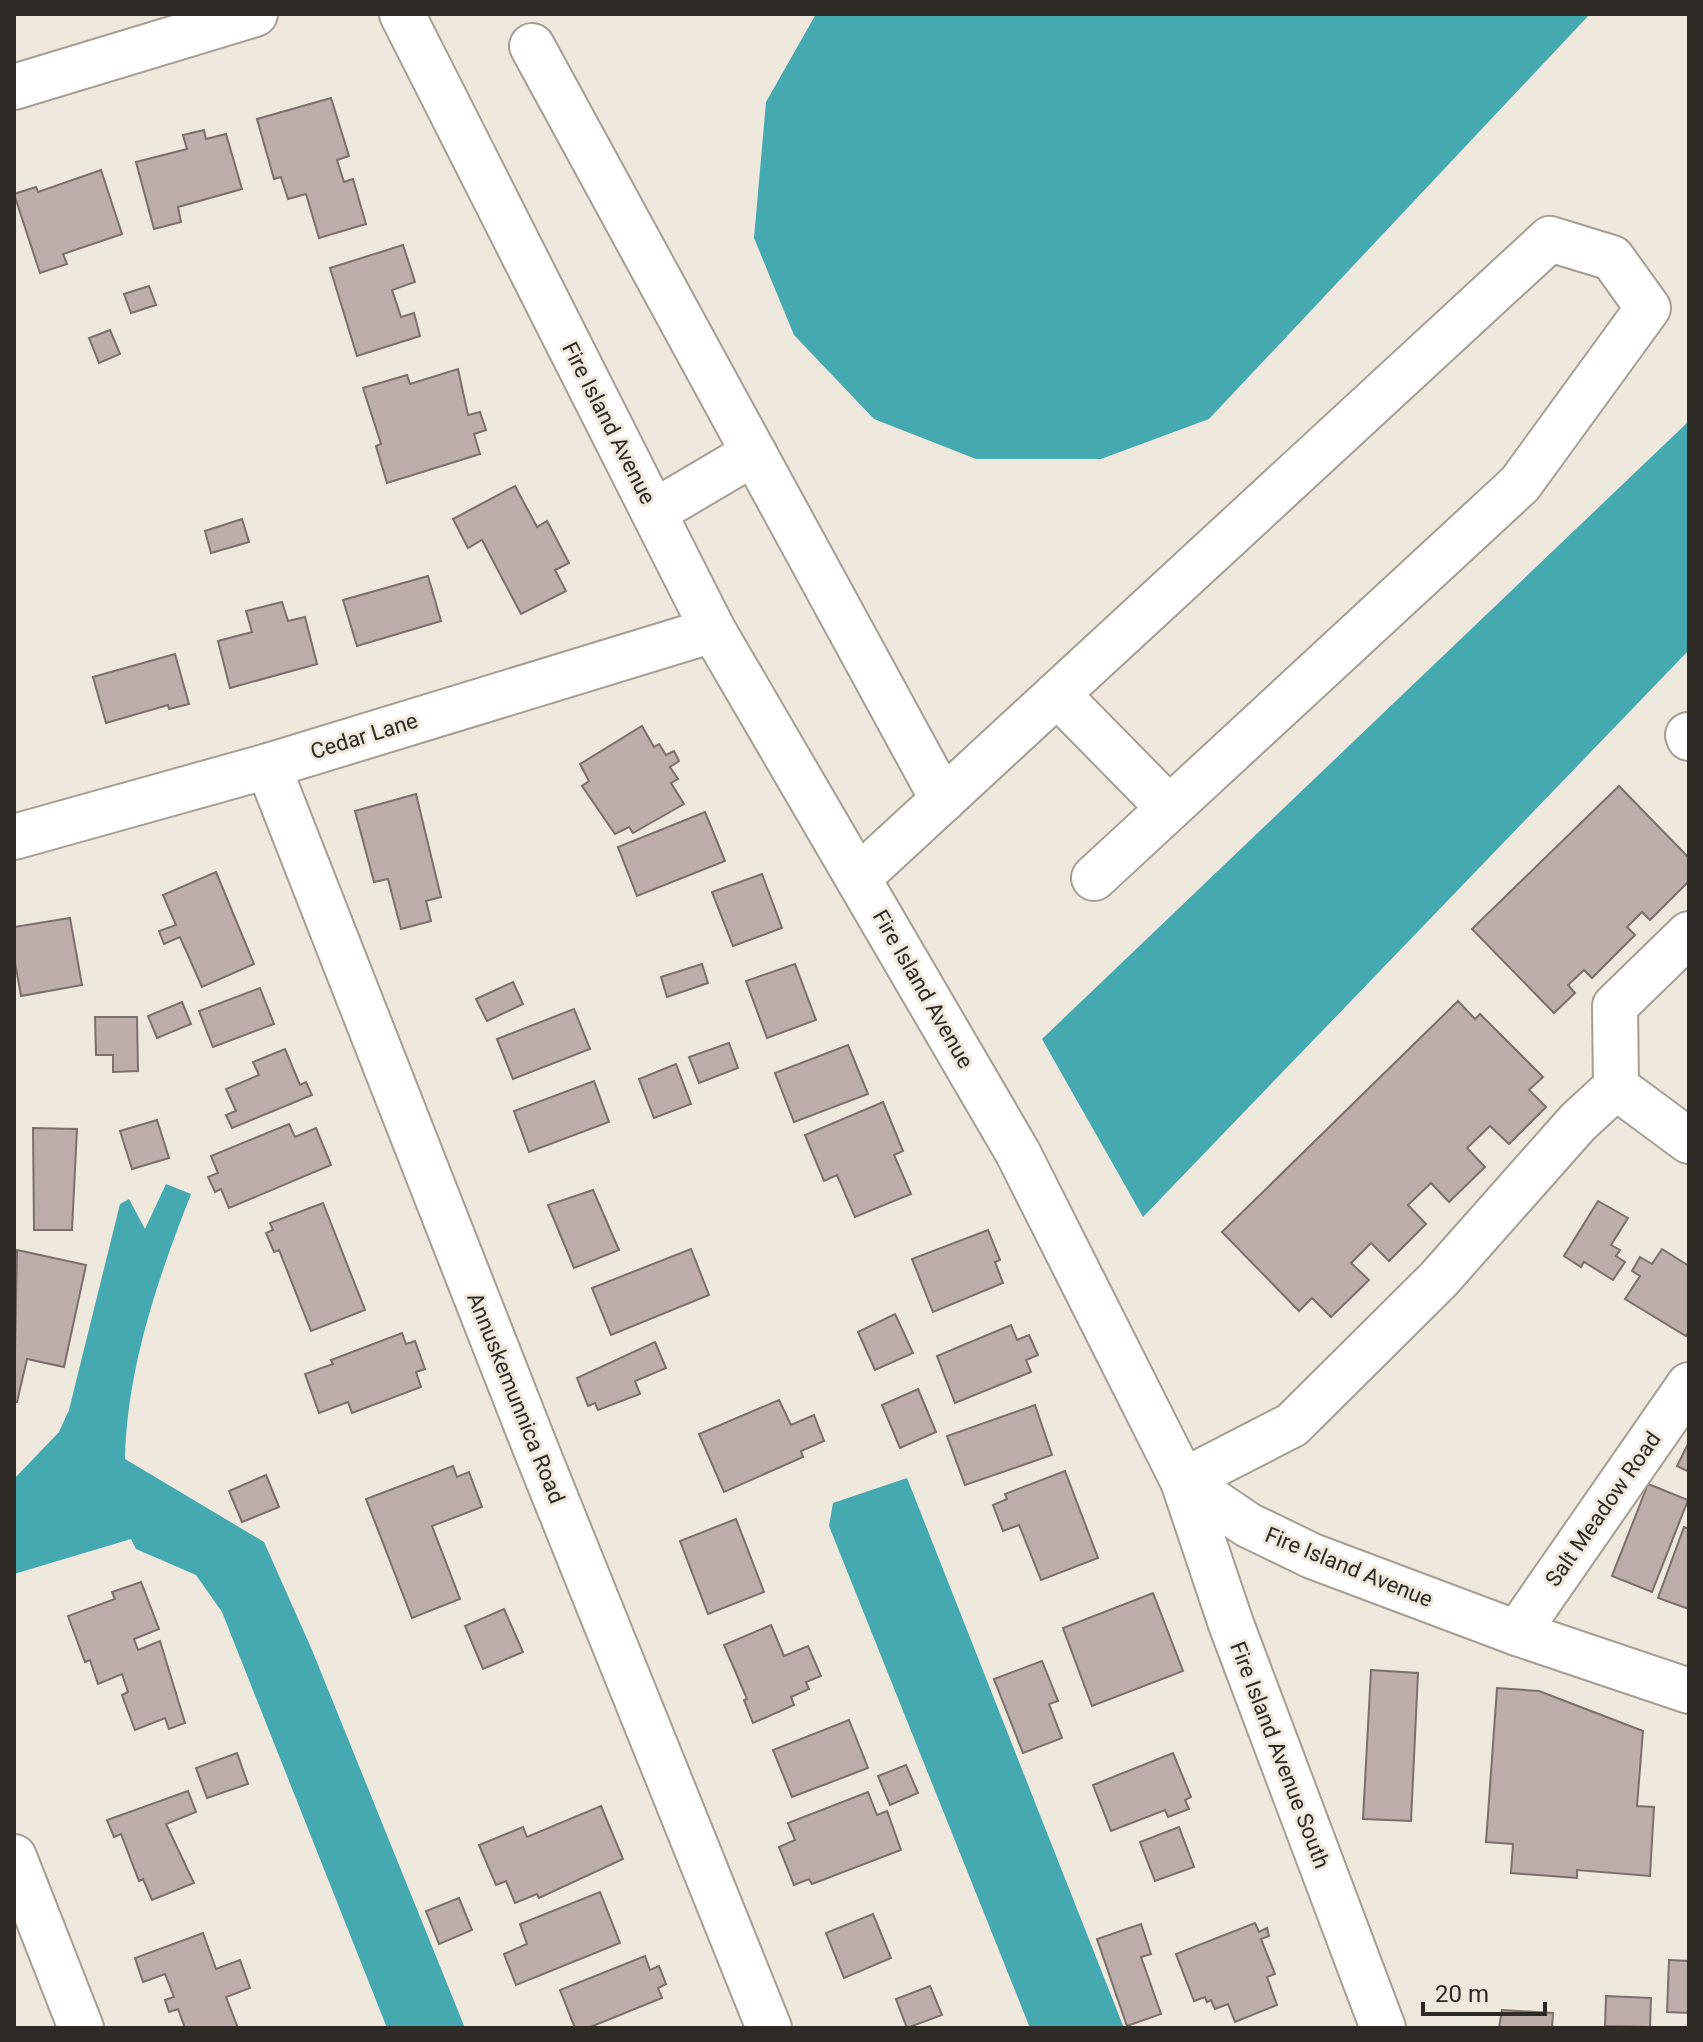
<svg xmlns="http://www.w3.org/2000/svg" width="1703" height="2042" font-family="Roboto,sans-serif">
	<style>
		.water { fill: #45a9b1 }
		.building { fill: #bdaeab; stroke: #7d6f6c; stroke-width: 2 }
		.lines { fill: none; stroke-linecap: round; stroke-linejoin: round }
		.minor-casing { stroke: #a59e93; stroke-width: 48 }
		.minor { stroke: #fff; stroke-width: 44 }
		.labels { text-anchor: middle; dominant-baseline: central; stroke-width: 6; stroke-linejoin: round; paint-order: stroke }
		.street-label { font-size: 22px; fill: #2e2b27; stroke: #efe8dc }
	</style>
	<rect width="100%" height="100%" fill="#efe8dc"/>
	<g class="water">
		<path d="M816,14H1590L1209,419L1101,459H976L874,419L794,335L754,238L766,102Z"/>
		<path d="M1689,421V650L1143,1217L1042,1039Z"/>
		<path d="M166,1184L191,1194C158,1278 127,1368 125,1459L264,1542L312,1650L465,2028H387L222,1612L196,1575L136,1549L131,1539L14,1574V1479L59,1432L69,1410L120,1204L129,1199L145,1229Z"/>
		<path d="M907,1478L1124,2028H1030L829,1526L833,1503Z"/>
	</g>
	<g class="building">
		<path d="M331,98L349,156L337,160L344,182L353,179L366,224L319,238L306,194L288,199L281,177L274,179L257,119Z"/>
		<path d="M204,130L206,139L226,134L242,189L178,207L181,222L154,229L136,162L187,149L183,135Z"/>
		<path d="M101,170L122,234L63,254L67,264L40,273L14,194L36,187L38,192Z"/>
		<path d="M403,245L415,282L392,290L401,317L414,313L420,336L357,356L330,268Z"/>
		<path d="M149,286L156,305L131,313L124,294Z"/>
		<path d="M110,330L120,354L99,363L89,338Z"/>
		<path d="M458,369L468,415L480,412L486,430L474,434L480,454L387,483L376,446L381,444L363,388L407,375L410,384Z"/>
		<path d="M515,486L537,527L547,521L569,563L555,570L566,591L521,614L482,540L468,548L453,519Z"/>
		<path d="M242,519L249,542L211,553L205,531Z"/>
		<path d="M428,576L441,621L357,646L343,600Z"/>
		<path d="M282,602L288,621L305,617L317,664L230,688L218,641L252,632L246,611Z"/>
		<path d="M175,654L189,704L169,709L168,705L106,723L93,677Z"/>
		<path d="M642,726L654,747L659,744L666,755L674,751L679,761L670,767L678,779L671,783L684,804L633,833L629,827L615,834L582,786L589,781L580,764Z"/>
		<path d="M1619,786L1689,858V881L1650,920L1642,912L1627,927L1635,935L1592,978L1584,970L1568,985L1575,993L1554,1013L1472,929Z"/>
		<path d="M416,794L441,897L426,901L431,921L401,929L388,879L374,882L355,811Z"/>
		<path d="M705,812L725,861L637,896L618,847Z"/>
		<path d="M216,872L254,964L202,987L180,937L164,944L159,931L176,925L163,895Z"/>
		<path d="M762,874L782,928L733,946L712,892Z"/>
		<path d="M70,918L82,985L21,996L14,957V927Z"/>
		<path d="M702,964L708,983L667,997L661,977Z"/>
		<path d="M795,964L816,1020L767,1038L746,981Z"/>
		<path d="M513,982L523,1004L487,1021L476,999Z"/>
		<path d="M260,988L274,1024L213,1047L199,1011Z"/>
		<path d="M1458,1001L1475,1019L1480,1014L1543,1077L1529,1090L1546,1107L1509,1144L1490,1126L1467,1148L1485,1167L1449,1202L1431,1183L1408,1205L1426,1224L1389,1261L1371,1243L1351,1263L1369,1280L1331,1317L1312,1298L1299,1311L1222,1232Z"/>
		<path d="M182,1002L191,1024L157,1038L148,1016Z"/>
		<path d="M574,1009L590,1049L513,1079L497,1039Z"/>
		<path d="M95,1017H137L138,1071L113,1072V1055H96Z"/>
		<path d="M729,1043L738,1068L699,1083L689,1057Z"/>
		<path d="M848,1045L868,1094L794,1122L775,1073Z"/>
		<path d="M285,1049L300,1085L306,1082L312,1095L232,1128L226,1115L236,1111L226,1089L259,1075L253,1062Z"/>
		<path d="M676,1064L691,1104L654,1118L639,1079Z"/>
		<path d="M594,1081L609,1122L529,1152L514,1111Z"/>
		<path d="M883,1102L903,1151L894,1155L911,1194L855,1217L837,1175L824,1181L805,1135Z"/>
		<path d="M157,1120L169,1158L132,1169L120,1131Z"/>
		<path d="M289,1124L295,1137L316,1128L331,1165L229,1208L221,1189L215,1192L208,1177L218,1173L211,1156Z"/>
		<path d="M33,1128L77,1129L72,1230H34Z"/>
		<path d="M593,1190L619,1250L574,1268L548,1205Z"/>
		<path d="M1598,1201L1628,1218L1611,1245L1620,1250L1616,1256L1625,1262L1613,1280L1584,1262L1581,1267L1564,1256Z"/>
		<path d="M323,1203L365,1310L311,1331L279,1250L274,1252L266,1233L273,1230L270,1223Z"/>
		<path d="M988,1230L1000,1260L995,1262L1003,1283L933,1312L912,1259Z"/>
		<path d="M691,1249L709,1295L611,1335L592,1288Z"/>
		<path d="M1662,1249L1689,1266V1331L1686,1336L1625,1299L1640,1276L1632,1271L1640,1257L1652,1264Z"/>
		<path d="M17,1250L86,1265L64,1367L27,1359L17,1402H14Z"/>
		<path d="M895,1314L913,1353L875,1370L858,1332Z"/>
		<path d="M1011,1325L1017,1340L1029,1335L1038,1355L1026,1360L1031,1372L955,1403L937,1356Z"/>
		<path d="M402,1333L406,1344L415,1341L425,1369L416,1372L421,1387L352,1413L348,1402L319,1413L305,1374L333,1364L331,1360Z"/>
		<path d="M655,1342L666,1368L635,1381L640,1394L598,1410L595,1403L588,1406L577,1378Z"/>
		<path d="M918,1389L936,1432L900,1448L882,1405Z"/>
		<path d="M779,1400L791,1425L814,1415L824,1441L801,1451L803,1457L724,1492L699,1434Z"/>
		<path d="M1035,1405L1052,1455L965,1485L947,1436Z"/>
		<path d="M1689,1442V1472L1677,1466Z"/>
		<path d="M453,1466L457,1477L469,1472L482,1507L432,1526L460,1599L412,1618L366,1499Z"/>
		<path d="M1065,1471L1098,1558L1041,1580L1019,1525L1003,1531L993,1505L1007,1499L1005,1494Z"/>
		<path d="M266,1475L279,1507L242,1522L229,1491Z"/>
		<path d="M1648,1484L1688,1500L1652,1592L1612,1576Z"/>
		<path d="M736,1519L764,1592L708,1614L680,1541Z"/>
		<path d="M1684,1527L1689,1529V1609L1658,1598Z"/>
		<path d="M141,1582L159,1629L134,1639L138,1650L160,1641L185,1723L169,1729L165,1718L135,1730L122,1695L128,1692L122,1674L98,1684L90,1660L85,1662L68,1616L115,1599L112,1592Z"/>
		<path d="M1153,1593L1183,1671L1092,1706L1063,1628Z"/>
		<path d="M504,1609L523,1652L483,1669L465,1626Z"/>
		<path d="M771,1625L784,1656L808,1646L821,1676L806,1682L809,1689L791,1697L794,1705L753,1723L744,1700L747,1699L724,1645Z"/>
		<path d="M1042,1661L1058,1701L1049,1704L1062,1738L1023,1753L994,1679Z"/>
		<path d="M1371,1670L1418,1673L1411,1821L1363,1819Z"/>
		<path d="M1497,1688L1539,1691L1643,1731L1637,1806L1654,1807L1650,1876L1577,1870V1878L1511,1873L1513,1844L1486,1842Z"/>
		<path d="M849,1720L868,1768L792,1797L773,1750Z"/>
		<path d="M237,1753L248,1784L207,1798L196,1768Z"/>
		<path d="M1173,1753L1191,1797L1185,1800L1189,1809L1168,1817L1165,1810L1111,1831L1093,1785Z"/>
		<path d="M906,1765L918,1793L890,1805L878,1776Z"/>
		<path d="M188,1791L196,1812L166,1824L194,1883L152,1900L143,1879L139,1881L121,1834L114,1837L107,1820Z"/>
		<path d="M868,1792L877,1815L887,1811L901,1850L812,1884L809,1879L794,1885L779,1847L795,1840L788,1823Z"/>
		<path d="M601,1806L623,1859L539,1898L537,1894L515,1903L506,1881L496,1885L479,1845L523,1827L527,1837Z"/>
		<path d="M1179,1827L1194,1867L1155,1881L1140,1842Z"/>
		<path d="M600,1892L620,1943L516,1985L504,1954L527,1944L520,1924Z"/>
		<path d="M459,1898L472,1930L439,1944L426,1911Z"/>
		<path d="M873,1914L891,1958L844,1978L826,1933Z"/>
		<path d="M1255,1923L1259,1932L1267,1928L1269,1936L1261,1939L1275,1974L1267,1977L1277,2005L1235,2022L1228,2004L1215,2009L1211,2000L1207,2002L1205,1997L1194,2001L1176,1954Z"/>
		<path d="M1141,1924L1151,1954L1141,1957L1161,2014L1127,2026L1097,1939Z"/>
		<path d="M203,1933L216,1969L240,1960L250,1988L226,1997L238,2028H185L178,2009L169,2012L165,2000L174,1997L165,1974L143,1982L135,1958Z"/>
		<path d="M645,1956L650,1970L659,1966L666,1984L658,1988L662,1998L588,2028H575L560,1990Z"/>
		<path d="M1669,1960L1689,1961V2013L1667,2012Z"/>
		<path d="M930,1986L942,2015L907,2028L896,1999Z"/>
		<path d="M1606,1996L1651,1998L1650,2027L1605,2026Z"/>
		<path d="M1502,2010L1553,2013L1552,2028H1499Z"/>
	</g>
	<g class="lines">
		<g class="minor-casing">
			<g id="minor">
				<path d="M402,14L713,630L1018,1153L1183,1481L1248,1525L1312,1556L1517,1633L1689,1691"/>
				<path d="M532,46L943,800"/>
				<path d="M14,87L255,14"/>
				<path d="M654,512L754,453"/>
				<path d="M1057,694L1169,808"/>
				<path d="M1688,735L1689,738"/>
				<path d="M268,766L537,1452L769,2028"/>
				<path d="M14,837L268,766L713,630"/>
				<path d="M858,878L1550,239L1612,258L1648,308L1520,484L1094,878"/>
				<path d="M1616,1087L1615,1006L1689,934"/>
				<path d="M1517,1633L1689,1385"/>
				<path d="M14,1857L81,2028"/>
				<path d="M1383,2028L1231,1624L1183,1481L1292,1425L1438,1280L1578,1122L1616,1087L1689,1141"/>
			</g>
		</g>
		<use href="#minor" class="minor"/>
	</g>
	<g class="labels">
		<g class="street-label">
			<text transform="translate(609 423) rotate(63)">Fire Island Avenue</text>
			<text transform="translate(364 736) rotate(-17)">Cedar Lane</text>
			<text transform="translate(923 989) rotate(60)">Fire Island Avenue</text>
			<text transform="translate(516 1398) rotate(68)">Annuskemunnica Road</text>
			<text transform="translate(1603 1509) rotate(-55)">Salt Meadow Road</text>
			<text transform="translate(1349 1567) rotate(22)">Fire Island Avenue</text>
			<text transform="translate(1280 1755) rotate(69)">Fire Island Avenue South</text>
		</g>
	</g>
	<rect width="1703" height="2042" fill="none" stroke="#2e2b27" stroke-width="32"/>
	<path d="M1423 2002v12h122v-12" fill="none" stroke="#2e2b27" stroke-width="4"/>
	<text x="1435" y="2002" font-size="24" fill="#2e2b27" stroke="#efe8dc" stroke-width="6" paint-order="stroke">20 m</text>
</svg>
